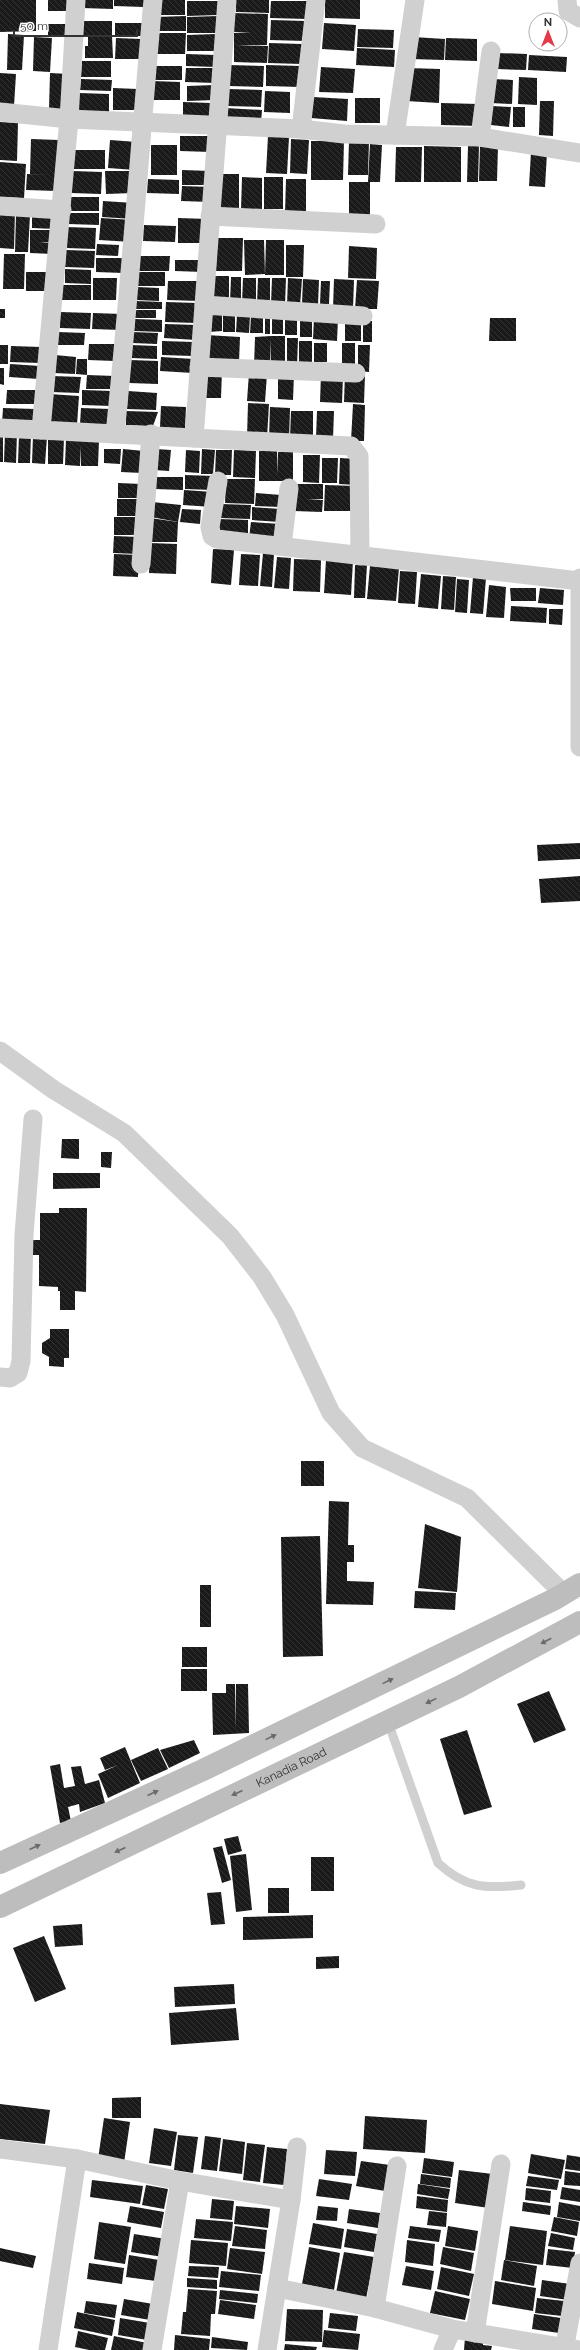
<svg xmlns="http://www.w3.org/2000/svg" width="580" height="2350" font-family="Raleway,sans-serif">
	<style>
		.building { fill: url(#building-back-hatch) }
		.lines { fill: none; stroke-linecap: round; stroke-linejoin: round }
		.lane { stroke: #d0d0d0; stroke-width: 9 }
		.street { stroke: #d0d0d0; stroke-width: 19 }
		.secondary { stroke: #bdbdbd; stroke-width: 22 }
		.oneway { fill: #6a6a6a }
		.labels { text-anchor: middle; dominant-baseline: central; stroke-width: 4; stroke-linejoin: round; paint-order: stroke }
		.street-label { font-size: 12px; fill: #333; stroke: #fff }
	</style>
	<defs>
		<pattern id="building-back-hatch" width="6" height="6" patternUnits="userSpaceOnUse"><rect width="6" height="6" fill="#1a1a1a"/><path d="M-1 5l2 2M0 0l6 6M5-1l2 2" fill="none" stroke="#333"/></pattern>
	</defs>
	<rect width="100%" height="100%" fill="#fff"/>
	<g class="building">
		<path d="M0,0H36V31L0,32Z"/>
		<rect x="48" y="0" width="22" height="11"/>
		<path d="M82,0H113V9L82,8Z"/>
		<path d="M114,0H144V7L114,6Z"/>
		<rect x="156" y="0" width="29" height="15"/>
		<path d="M236,0H269V13L236,12Z"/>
		<path d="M325,0H360V19L325,18Z"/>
		<path d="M187,1H218V15L187,16Z"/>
		<path d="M271,1H307V19L270,18Z"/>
		<path d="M233,13L268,14L267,45H236L268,46L267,63L234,62V33L251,32H233Z"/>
		<path d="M186,16V31H155V17Z"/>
		<path d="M218,16V33H187V17Z"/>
		<path d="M271,20L306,21L305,41L270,40Z"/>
		<rect x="83" y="21" width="29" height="14"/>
		<path d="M115,23H142L141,36H115Z"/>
		<path d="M324,23L356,25L354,51L322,49Z"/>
		<path d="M48,24H71V36L48,35Z"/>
		<path d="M358,29L394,30L393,48L357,47Z"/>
		<path d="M155,33H186L185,54H155Z"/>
		<path d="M8,34L24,35L22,70H7Z"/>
		<path d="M216,34V51H187V35Z"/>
		<path d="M88,36H112L113,58H85V46H88Z"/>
		<path d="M34,37L52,38L50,72L33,71Z"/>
		<path d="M413,37L445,39L444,60L411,59Z"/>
		<path d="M116,38L141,39L140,59H115Z"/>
		<path d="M446,38L477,39V61L445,60Z"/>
		<path d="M269,43L302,44V64L268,63Z"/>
		<path d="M357,48L395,50L394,67L356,65Z"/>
		<path d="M497,53L527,54L526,70L497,69Z"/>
		<path d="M186,54L216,55V67L186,66Z"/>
		<path d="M529,55L567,57L566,72L528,70Z"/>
		<path d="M82,61H111V77H81Z"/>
		<path d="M229,65L264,66L263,87L229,86Z"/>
		<path d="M266,65L301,66L300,87L266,86Z"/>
		<rect x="152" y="66" width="30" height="14"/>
		<path d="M321,67L355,69L353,93L319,92Z"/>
		<path d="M186,68H215V83L185,82Z"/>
		<path d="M408,68L440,69L439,103L406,101Z"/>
		<path d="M0,73L16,74L14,106L0,105Z"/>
		<path d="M50,73L69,74L68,110L49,109Z"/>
		<path d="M519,77L537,78V105L518,104Z"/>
		<path d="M81,79L112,80L111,91L80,90Z"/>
		<path d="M492,79L513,80L512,104L491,103Z"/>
		<path d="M152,81L180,82V100H152Z"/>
		<path d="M215,85V100L187,101V86Z"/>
		<path d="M113,88L138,89V110H113Z"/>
		<path d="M228,89L262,90L261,107L227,106Z"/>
		<path d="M265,91L290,92V113L264,112Z"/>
		<path d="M79,93L109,94V114L78,113Z"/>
		<path d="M313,97L348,99L347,121L311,118Z"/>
		<rect x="355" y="98" width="25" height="25"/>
		<path d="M540,101H554L553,136L539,135Z"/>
		<path d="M183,102L211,103L210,117L183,116Z"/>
		<path d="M441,103L479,104V126L441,125Z"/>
		<path d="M492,106L511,107L509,127L491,125Z"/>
		<rect x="513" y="107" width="12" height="20"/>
		<path d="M225,108L262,110L261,123L225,121Z"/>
		<path d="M0,122L18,123L17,161L0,160Z"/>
		<path d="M180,136H211V152L180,151Z"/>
		<path d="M268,136L289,137L287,174L266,173Z"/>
		<path d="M31,139L59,140L57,191L26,190L27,174L51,175L30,174Z"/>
		<path d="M291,139L309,140L307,174L290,173Z"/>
		<path d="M110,140L137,142L135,170L108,168Z"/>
		<path d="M311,141H344L343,180H311Z"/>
		<path d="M349,141H369L368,175H348Z"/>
		<path d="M370,144L382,145L380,182H370V218H349V182H368Z"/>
		<rect x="151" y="145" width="26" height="30"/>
		<path d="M424,146L461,147V182H424Z"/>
		<path d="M468,146H479L478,182H467Z"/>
		<path d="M480,146H498L497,181H479Z"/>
		<path d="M396,147H422L421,182H395Z"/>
		<rect x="71" y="150" width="34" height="19"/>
		<path d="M531,152L547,153L545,187L529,186Z"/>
		<path d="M0,162L26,164L24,198L0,197Z"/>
		<path d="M182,170L211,171V185H182Z"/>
		<path d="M72,171L102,172L101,194L71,193Z"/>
		<path d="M105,171H132L133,193L106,194Z"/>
		<rect x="219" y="174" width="20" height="35"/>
		<path d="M242,177L262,178V210L241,209Z"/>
		<rect x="264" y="177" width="19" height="32"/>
		<path d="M148,179L179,180V194L147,193Z"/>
		<path d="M286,179H306V213H285Z"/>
		<path d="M182,186L211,187L210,202L181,201Z"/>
		<rect x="69" y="197" width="30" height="14"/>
		<path d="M103,201L134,203L133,219L102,217Z"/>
		<path d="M0,211H15L14,249L0,248Z"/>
		<path d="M68,213H99V225L68,224Z"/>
		<path d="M16,214L30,215L28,252H15Z"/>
		<path d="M32,214H55V229L32,228Z"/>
		<path d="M101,218L133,220L132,242L99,240Z"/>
		<path d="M178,218L208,219V243H178Z"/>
		<path d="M144,225L176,226L175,242L143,241Z"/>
		<path d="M66,227L96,228L95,249L66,248Z"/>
		<path d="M30,230H54L53,242H39L53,243V254L30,253Z"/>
		<path d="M217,238H243L242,271H216Z"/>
		<path d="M244,240H264L265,274L245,275Z"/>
		<path d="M266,240H284V275H265Z"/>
		<path d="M97,244L119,245L118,256L96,255Z"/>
		<path d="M286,245H304L303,277H286Z"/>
		<path d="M349,246L377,248L376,279L348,278Z"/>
		<path d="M66,250L95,251L94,268L65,267Z"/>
		<path d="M4,254H25L24,289H3Z"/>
		<path d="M138,256H170L169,271H138Z"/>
		<path d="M96,258H123V273L96,272Z"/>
		<path d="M175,260H203V272L175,271Z"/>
		<path d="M65,269L91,270V284L65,283Z"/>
		<rect x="26" y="272" width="23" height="19"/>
		<rect x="138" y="272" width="27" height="14"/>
		<rect x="214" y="276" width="15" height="27"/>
		<path d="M231,277H241V303H230Z"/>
		<path d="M93,278H117L116,300H93Z"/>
		<path d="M243,278H256V303H242Z"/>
		<path d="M258,278H270V305L257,304Z"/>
		<path d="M272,278H286L285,305L271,304Z"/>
		<path d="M288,278L302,279L300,306L287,305Z"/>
		<path d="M303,279L319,280L318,305L302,304Z"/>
		<path d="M334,279L354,280L353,309L333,308Z"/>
		<path d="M357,280L379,281L377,309H355Z"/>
		<path d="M168,281H201L200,301L167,300Z"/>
		<path d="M321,281H330L329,304H320Z"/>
		<rect x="60" y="285" width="31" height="15"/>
		<path d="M137,287L159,288V301L136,300Z"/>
		<path d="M136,301L162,302V309H136Z"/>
		<path d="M166,302L197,303L196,323L165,322Z"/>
		<rect x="0" y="309" width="5" height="9"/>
		<rect x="135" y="310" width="21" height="8"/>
		<path d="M60,312L91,313L90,329L60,328Z"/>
		<path d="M93,313L122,314L121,330L92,329Z"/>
		<path d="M209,314H222V331L209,332Z"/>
		<rect x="223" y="315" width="12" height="17"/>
		<path d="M237,315L250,316L249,333L236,332Z"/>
		<path d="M251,316H263V333H250Z"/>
		<rect x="265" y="317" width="5" height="17"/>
		<rect x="272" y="318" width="11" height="16"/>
		<rect x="300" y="318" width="12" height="19"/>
		<path d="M314,318L338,319L337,341L313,339Z"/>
		<path d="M490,318H516V341H489Z"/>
		<path d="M135,319L162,320V332L134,331Z"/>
		<rect x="285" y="319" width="12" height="16"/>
		<rect x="363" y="321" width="9" height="21"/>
		<rect x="345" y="322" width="16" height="19"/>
		<path d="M165,324L197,325L196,340L164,338Z"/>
		<path d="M58,332L85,333L84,345H58Z"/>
		<path d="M132,332L158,333L157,344L132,343Z"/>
		<path d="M206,335L240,337L239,362L205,360Z"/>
		<path d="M271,336H285V367H271V339L270,367L254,366L255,337Z"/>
		<path d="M287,338H298L297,367H287Z"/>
		<path d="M162,341L194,342L193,356L162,355Z"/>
		<rect x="299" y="341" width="13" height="27"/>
		<rect x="314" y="343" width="13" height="19"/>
		<rect x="342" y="343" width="13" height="28"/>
		<path d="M89,344H115V361L88,360Z"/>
		<rect x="0" y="345" width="8" height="19"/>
		<path d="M131,345L157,346V359L131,358Z"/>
		<path d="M358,345H370L369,372L358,371Z"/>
		<path d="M11,346L41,347L40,363L10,362Z"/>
		<path d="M55,355L76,357L75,374L54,373Z"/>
		<path d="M161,357L194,359L193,373L160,371Z"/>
		<path d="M77,359H87V375L76,374Z"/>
		<path d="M130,360L158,361V384L129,383Z"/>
		<path d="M10,364L40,366L39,379L9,377Z"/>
		<path d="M0,368H4V385L0,384Z"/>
		<path d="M205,371H222L221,398H205Z"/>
		<path d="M249,373L267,374L265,402L247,401Z"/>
		<path d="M278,373L294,374L293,400L278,399Z"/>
		<path d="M345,374L365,375L364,403L344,402Z"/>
		<path d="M87,375L115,376V389H86Z"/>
		<path d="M321,375L343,376L342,403L320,402Z"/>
		<path d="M52,376L81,377L79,393L51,392Z"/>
		<path d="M7,390H36V404H6Z"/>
		<path d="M82,390L112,391L111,406L82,405Z"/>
		<path d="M128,391L157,393L156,410L127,409Z"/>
		<path d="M49,394L79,396L77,425L47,423Z"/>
		<path d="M248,403L269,404L267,438L247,437Z"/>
		<path d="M353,404L365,405L364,441H351Z"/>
		<path d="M161,406L186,407L185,429L160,427Z"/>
		<path d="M270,407L290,408L289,440L269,438Z"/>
		<path d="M3,408L35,409L34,425L2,423Z"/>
		<path d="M81,408L111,409L110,426L80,424Z"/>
		<path d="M126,411L158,412L153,426L126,425Z"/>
		<path d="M291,411H313V439L290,438Z"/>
		<path d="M317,411H334L333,439L316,438Z"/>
		<rect x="0" y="430" width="3" height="32"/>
		<path d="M5,432L17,433L16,463L4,462Z"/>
		<path d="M19,434H31L30,463H18Z"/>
		<path d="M33,436L47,437L45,464L32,463Z"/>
		<path d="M48,438H64L63,464H48Z"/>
		<path d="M66,439L99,440L98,466H81V446L80,466L65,465Z"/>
		<path d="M104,449H121L120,464L104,463Z"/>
		<path d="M123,449L144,451L142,473L121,472Z"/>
		<path d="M156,449L171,450L169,471L154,470Z"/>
		<path d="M202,449L215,450L213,474H201Z"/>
		<path d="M186,450L200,451L199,473L185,472Z"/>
		<path d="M216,450H232L231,475H215Z"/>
		<path d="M234,450L256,451L255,478L233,477Z"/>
		<path d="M259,451H277V475L278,452H293V481H259Z"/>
		<path d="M303,455H320L319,483L303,482Z"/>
		<path d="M322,458H338L337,483H322Z"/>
		<path d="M340,458L357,459L356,485L339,484Z"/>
		<path d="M185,475L214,476L213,490L185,489Z"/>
		<path d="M155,477H183V490L155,489Z"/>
		<path d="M226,479H255L254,504L225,503Z"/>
		<path d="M118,483L142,484V498H118Z"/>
		<path d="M294,484H323V499H307L323,500L322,512L294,511Z"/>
		<path d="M325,485L356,486V511H324Z"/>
		<path d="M184,490L213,492L212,507L183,505Z"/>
		<path d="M256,493L281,495V507L255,506Z"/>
		<rect x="117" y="499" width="23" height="17"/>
		<path d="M152,502L181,505L178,522L151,517Z"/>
		<path d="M221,504L251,505L250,519L220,518Z"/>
		<path d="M252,507L281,509L280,522L252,520Z"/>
		<path d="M182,509L201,510L200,524L180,522Z"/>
		<rect x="114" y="517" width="25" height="18"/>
		<path d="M150,518L178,522L177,542H150Z"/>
		<path d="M219,519L248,520V538L218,537Z"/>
		<path d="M251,522L281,524L279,540L249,538Z"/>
		<path d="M114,536L139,537L138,554L113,553Z"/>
		<path d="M150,543L177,544L176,574L149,573Z"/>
		<path d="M213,549L234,550L231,585L211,583Z"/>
		<path d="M263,553L274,554L272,587L260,586Z"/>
		<path d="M114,554L139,555L138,577L113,576Z"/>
		<path d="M241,554L260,555L258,586L239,585Z"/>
		<path d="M277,557L291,558L289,589L274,588Z"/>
		<path d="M294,559L321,560L320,592L293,591Z"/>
		<path d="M326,560L353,561L351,595L324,593Z"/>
		<path d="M355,565H367L365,598H354Z"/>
		<path d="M370,566L399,568L396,601L367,599Z"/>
		<path d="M400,571L417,572L415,604L398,603Z"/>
		<path d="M421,574L441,576L438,609L418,607Z"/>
		<path d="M443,576L456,577L454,610L441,609Z"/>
		<path d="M473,577L486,578L483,614L470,613Z"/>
		<path d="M457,579L469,580L467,613L455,612Z"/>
		<path d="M489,585L506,587L504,618L486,617Z"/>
		<path d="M510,588H536V601H511Z"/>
		<path d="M540,588L564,590L563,605L538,603Z"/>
		<path d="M511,606L547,608L546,623L510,621Z"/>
		<path d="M549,609H563L562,625L549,624Z"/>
		<path d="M580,843V859L538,861L537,845Z"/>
		<path d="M580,876V901L541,903L539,879Z"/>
		<path d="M62,1139H79V1159L61,1158Z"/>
		<path d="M101,1152H112L111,1168L101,1167Z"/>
		<path d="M53,1173H100V1188L53,1189Z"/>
		<path d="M59,1208H87L86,1292L75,1291V1310H60V1291H58V1287L39,1286V1255H27V1240H40V1213H59Z"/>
		<path d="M50,1329H69V1358H64V1367L49,1366V1357L42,1353V1343L50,1338Z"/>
		<rect x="301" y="1461" width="23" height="25"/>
		<path d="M329,1501L349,1502L348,1545H354V1562H347V1581L374,1582L373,1605L326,1604Z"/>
		<path d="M425,1524L461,1537L457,1592L418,1588Z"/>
		<path d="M320,1536L323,1656L283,1657L281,1537Z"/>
		<rect x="200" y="1585" width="11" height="42"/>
		<path d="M415,1591L456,1593L455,1610L414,1608Z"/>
		<rect x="182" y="1647" width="25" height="20"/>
		<rect x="181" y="1669" width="26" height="22"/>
		<path d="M226,1684H235V1730L236,1684H248L249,1733L213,1735L212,1693H226Z"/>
		<path d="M549,1691L566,1730L534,1743L517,1704Z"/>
		<path d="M467,1730L492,1807L464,1815L440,1739Z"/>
		<path d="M194,1740L200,1753L169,1768L160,1750Z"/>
		<path d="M125,1747L140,1783L108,1798L98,1774L118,1765L105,1770L100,1758Z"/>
		<path d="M158,1748L168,1769L141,1781L131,1760Z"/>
		<path d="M60,1764L64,1788L75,1786L71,1767L81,1766L85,1784L99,1780L105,1803L80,1812L79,1804L68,1807L71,1821L60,1823L50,1766Z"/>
		<path d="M238,1836L242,1851L228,1855L224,1839Z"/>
		<path d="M222,1846L231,1880L222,1883L213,1848Z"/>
		<path d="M246,1854L252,1910L236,1912L230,1856Z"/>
		<rect x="311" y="1857" width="23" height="34"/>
		<rect x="268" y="1888" width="21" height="25"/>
		<path d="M221,1892L225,1924L211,1925L207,1893Z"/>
		<path d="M313,1915V1938L243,1940V1917Z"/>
		<path d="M82,1924L83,1945L55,1947L53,1926Z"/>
		<path d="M44,1936L66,1989L35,2002L13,1948Z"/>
		<path d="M339,1956V1968L316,1969V1957Z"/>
		<path d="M234,1984L235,2004L175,2007L174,1987Z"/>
		<path d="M236,2008L239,2040L171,2045L169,2013Z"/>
		<path d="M141,2097V2118H112V2098Z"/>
		<path d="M0,2104L50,2110L45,2144L0,2139Z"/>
		<path d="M365,2116L427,2120L425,2153L363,2149Z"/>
		<path d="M104,2118L130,2122L124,2163L98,2159Z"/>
		<path d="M154,2128L177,2132L171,2166L149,2163Z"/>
		<path d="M178,2135L198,2137L193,2173L174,2170Z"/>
		<path d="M205,2136L221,2138L217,2171L201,2169Z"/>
		<path d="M223,2139L245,2142L242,2174L219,2171Z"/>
		<path d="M247,2143L265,2145L260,2182L243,2180Z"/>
		<path d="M267,2147L287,2149L284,2185L263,2183Z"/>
		<path d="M326,2150L357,2152L355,2176L324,2174Z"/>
		<path d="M531,2154L565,2160L561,2179L528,2173Z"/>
		<path d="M567,2155L580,2157V2171L565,2169Z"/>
		<path d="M424,2158L454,2162L452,2177L422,2173Z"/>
		<path d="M361,2161L390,2165L385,2191L356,2186Z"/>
		<path d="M459,2170L493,2174L489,2208L455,2203Z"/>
		<path d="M565,2171L580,2173V2186L564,2185Z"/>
		<path d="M421,2174L451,2178L450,2188L420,2184Z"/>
		<path d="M528,2176L559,2180L557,2190L526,2186Z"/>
		<path d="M319,2179L352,2184L349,2200L316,2196Z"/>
		<path d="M92,2180L143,2186L140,2204L90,2197Z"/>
		<path d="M418,2184L450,2189L448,2199L417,2194Z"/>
		<path d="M146,2185L168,2189L164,2209L142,2205Z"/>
		<path d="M562,2187L580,2190V2202L560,2199Z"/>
		<path d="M526,2188L551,2191L550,2203L525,2200Z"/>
		<path d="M417,2196L448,2200L447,2212L416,2208Z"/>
		<path d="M212,2199L234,2201L232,2220L210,2218Z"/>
		<path d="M523,2202L551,2206L550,2215L522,2211Z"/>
		<path d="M559,2202L580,2206V2221L557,2217Z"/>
		<path d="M130,2206L164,2212L161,2228L127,2222Z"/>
		<path d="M236,2206L270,2209L268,2228L234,2224Z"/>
		<path d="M318,2206L338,2208L337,2221L316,2220Z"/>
		<path d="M349,2209L380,2213L378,2228L347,2223Z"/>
		<path d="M429,2211L447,2213L446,2227L427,2225Z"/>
		<path d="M554,2217L579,2222L577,2236L551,2231Z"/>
		<path d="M196,2219L233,2222L231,2241L194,2238Z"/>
		<path d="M99,2222L131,2227L125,2264L94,2259Z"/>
		<path d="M313,2223L344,2229L341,2249L309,2244Z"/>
		<path d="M235,2226L267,2230L265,2249L232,2246Z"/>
		<path d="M410,2226L441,2230L439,2242L408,2238Z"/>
		<path d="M448,2226L478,2231L475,2251L445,2246Z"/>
		<path d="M510,2226L547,2231L543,2265L505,2260Z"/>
		<path d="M347,2229L377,2234L374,2252L344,2247Z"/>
		<path d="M551,2233L575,2238L573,2250L548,2246Z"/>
		<path d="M134,2234L166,2239L163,2257L131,2252Z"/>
		<path d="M191,2240L228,2243L226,2266L189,2263Z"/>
		<path d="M407,2240L435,2244L433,2266L405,2262Z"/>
		<path d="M309,2247L340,2253L334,2290L302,2284Z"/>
		<path d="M443,2247L474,2253L471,2271L440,2264Z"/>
		<path d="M0,2248L36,2256L33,2268L0,2261Z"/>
		<path d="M230,2248L265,2252L262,2274L227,2269Z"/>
		<path d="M548,2249L575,2252L573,2268L546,2265Z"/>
		<path d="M344,2252L374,2257L366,2299L336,2293Z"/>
		<path d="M129,2255L159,2260L156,2281L126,2277Z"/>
		<path d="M504,2260L537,2266L534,2286L501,2280Z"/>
		<path d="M89,2263L124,2268L122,2284L87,2279Z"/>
		<path d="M189,2266L219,2267L218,2278L188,2276Z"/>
		<path d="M406,2266L434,2271L431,2290L402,2285Z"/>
		<path d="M441,2267L474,2274L469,2296L437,2289Z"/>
		<path d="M221,2271L261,2275L259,2291L219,2287Z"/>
		<path d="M187,2278L217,2280V2289L187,2287Z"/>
		<path d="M542,2280L570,2284L568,2300L540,2296Z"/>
		<path d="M495,2281L536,2288L533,2311L492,2304Z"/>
		<path d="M188,2289L217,2291L215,2314H211L210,2336L181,2334L183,2312H186Z"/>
		<path d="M220,2290L258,2294L257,2303L219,2299Z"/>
		<path d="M435,2291L470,2299L465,2320L430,2313Z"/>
		<path d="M537,2298L564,2301L562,2316L535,2313Z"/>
		<path d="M124,2299L153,2304L150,2320L121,2315Z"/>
		<path d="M220,2300L256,2305L254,2319L218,2314Z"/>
		<path d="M86,2301L117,2305L115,2318L84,2313Z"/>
		<path d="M287,2309L323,2310L322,2342L285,2341Z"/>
		<path d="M77,2312L115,2320L112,2336L74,2328Z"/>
		<path d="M330,2313L358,2316L356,2331L328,2328Z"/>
		<path d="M534,2314L561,2318L559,2333L532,2329Z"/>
		<path d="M120,2318L150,2323L147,2340L118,2335Z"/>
		<path d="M324,2330L360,2334L358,2350L322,2347Z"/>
		<path d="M78,2331L108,2338L105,2350H89L75,2347Z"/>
		<path d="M175,2335L210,2339L209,2350H174Z"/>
		<path d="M114,2336L147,2343L146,2350H111Z"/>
		<path d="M212,2337L248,2342L247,2350L211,2348Z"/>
		<path d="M465,2337L483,2338V2345L492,2346L491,2350H464Z"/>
		<path d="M285,2344L317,2347L316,2350H284Z"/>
	</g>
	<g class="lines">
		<path class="lane" d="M388,1722L438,1863C465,1888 485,1889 521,1885"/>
		<g class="street">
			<path d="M76,0L69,119L41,430L115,434C130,289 140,144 153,0"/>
			<path d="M567,0L568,11L580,18"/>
			<path d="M0,112L69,119L301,129L344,134L480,137L580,153"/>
			<path d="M301,129L316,0"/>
			<path d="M395,135L415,0"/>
			<path d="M480,137L491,51"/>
			<path d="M0,206L62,210"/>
			<path d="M210,216L376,224"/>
			<path d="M204,305L363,316"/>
			<path d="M199,367L356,373"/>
			<path d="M0,428L41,430"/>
			<path d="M115,434L194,438L227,0"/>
			<path d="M194,438L351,446L359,456L360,556"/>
			<path d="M218,481L210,527L212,536L217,539L580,581"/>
			<path d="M282,546L289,488"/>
			<path d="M141,564L151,434"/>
			<path d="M580,578V747"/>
			<path d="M0,1051L54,1090L124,1133L230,1236L262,1277L285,1315L331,1413L362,1448L467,1498L564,1594"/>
			<path d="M0,1377L10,1378L18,1373L21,1361L24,1235L33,1119"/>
			<path d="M0,2149L77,2159"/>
			<path d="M291,2200L297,2147"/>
			<path d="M277,2288L375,2308L452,2329L579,2350"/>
			<path d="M375,2308L397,2166"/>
			<path d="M475,2333L501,2164"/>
			<path d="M48,2350L77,2159L180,2181L291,2200L267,2350"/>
			<path d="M152,2350L180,2181"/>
			<path d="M443,2350L452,2329"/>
			<path d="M564,2350L580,2263"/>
		</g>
		<g class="secondary">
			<path d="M0,1863L203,1770L555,1599L580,1584"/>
			<path id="s1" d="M0,1907L459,1687L580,1622"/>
		</g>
	</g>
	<defs><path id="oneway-solid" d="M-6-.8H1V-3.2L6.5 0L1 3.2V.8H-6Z"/></defs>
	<g class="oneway">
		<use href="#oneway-solid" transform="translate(546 1641) rotate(152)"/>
		<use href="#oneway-solid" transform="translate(388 1681) rotate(-26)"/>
		<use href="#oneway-solid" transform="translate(431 1701) rotate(154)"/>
		<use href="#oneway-solid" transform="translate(271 1737) rotate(-26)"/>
		<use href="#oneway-solid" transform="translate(153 1793) rotate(-25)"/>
		<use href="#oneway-solid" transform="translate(237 1793) rotate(156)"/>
		<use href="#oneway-solid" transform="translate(35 1847) rotate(-25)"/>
		<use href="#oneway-solid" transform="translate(120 1850) rotate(155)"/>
	</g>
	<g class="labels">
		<g class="street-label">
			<text stroke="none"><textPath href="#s1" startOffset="323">Kanadia Road</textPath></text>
		</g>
	</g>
	<g transform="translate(548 32)"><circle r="19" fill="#ffffff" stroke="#adadad"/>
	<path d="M0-3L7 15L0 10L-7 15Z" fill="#e63946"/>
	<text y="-6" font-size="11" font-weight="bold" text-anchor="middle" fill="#333333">N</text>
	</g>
	<path d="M14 30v6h123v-6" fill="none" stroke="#333333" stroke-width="2"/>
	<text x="20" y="30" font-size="12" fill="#333333" stroke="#ffffff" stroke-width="3" paint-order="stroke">50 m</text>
</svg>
